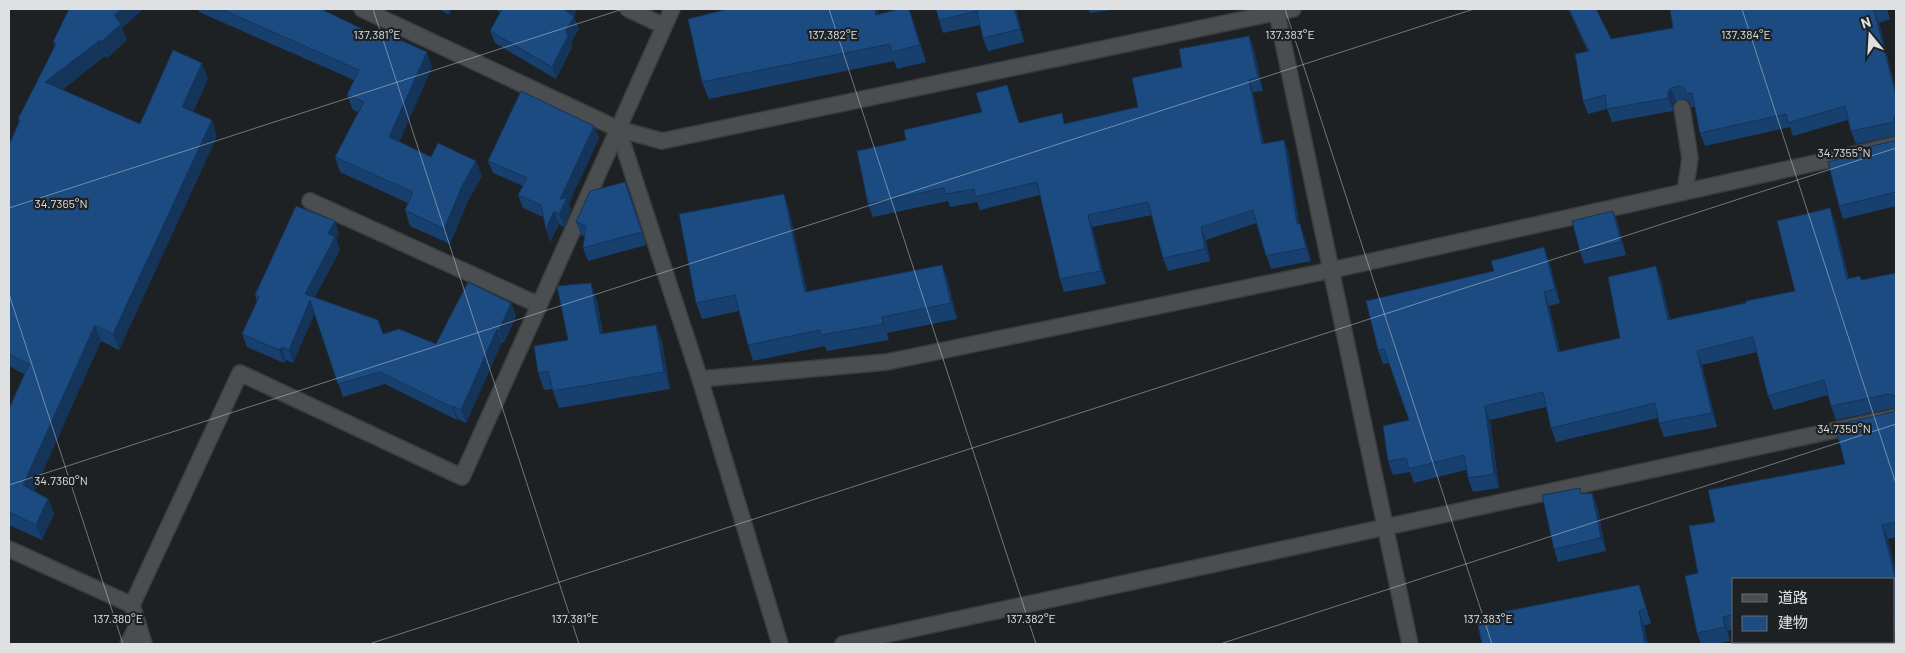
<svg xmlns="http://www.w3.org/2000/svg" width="1905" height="653" font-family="Barlow,'Noto Sans JP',sans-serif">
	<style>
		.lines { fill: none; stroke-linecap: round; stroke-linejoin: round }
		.minor-casing { stroke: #3b3d3f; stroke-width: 18 }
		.minor { stroke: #4a4e51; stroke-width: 15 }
		.wall { fill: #18406f }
		.shaded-wall { fill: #14345a }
		.building { fill: #1c4b81; stroke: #14345a }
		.ticks { fill: none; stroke: #dee0e2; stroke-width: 1; stroke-opacity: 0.45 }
		.ticks-label { font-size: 12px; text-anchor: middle; fill: #dee0e2; stroke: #1d2123; stroke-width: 4.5; stroke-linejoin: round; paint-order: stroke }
	</style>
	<rect width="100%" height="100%" fill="#1d2123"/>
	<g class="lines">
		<g class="minor-casing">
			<g id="minor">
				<path d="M362,9L618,129L662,141L1293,9"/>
				<path d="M628,9L664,26"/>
				<path d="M1276,9L1410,644"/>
				<path d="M1682,108L1690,158L1685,192"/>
				<path d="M618,129L700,379L780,644"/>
				<path d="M310,201L539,305"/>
				<path d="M700,379L887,362L1332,270L1896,145"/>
				<path d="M9,549L132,605"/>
				<path d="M128,644L138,624"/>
				<path d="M144,644L132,605L240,373L462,477L672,9"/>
				<path d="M843,644L1896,417"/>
			</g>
		</g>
		<use href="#minor" class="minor"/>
	</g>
	<g class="wall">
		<path d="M69,9H143L122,28L127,40L107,58L105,56L62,90L140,124L208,79L193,112L217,136L119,350L101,341L34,491L48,499L54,514L42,540L9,525V409L24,374L9,366V145L19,122L18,119L55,47L53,42Z"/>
		<path d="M198,9H321L432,67L399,141L431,157L482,176L468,201L450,244L410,226L405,210L408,203L340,172L335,157L358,112L353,110L347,95L354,80L199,12Z"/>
		<path d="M439,9H452L449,15Z"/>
		<path d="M494,9H577L574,17L579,29L571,42L572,47L556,79L495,43L490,31L500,12Z"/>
		<path d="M936,9H1016L1024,42L988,51L983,38L980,25L943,33L939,20Z"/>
		<path d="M1088,9H1121L1090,13Z"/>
		<path d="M1568,9H1596L1611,39L1673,28L1680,9H1887L1890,19L1879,23L1896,91V136H1894L1856,144L1851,131L1848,120L1793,136L1790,127L1705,146L1700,133L1695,107H1691L1690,102L1685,99L1676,101L1673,105V111L1612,122L1607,109L1588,114L1583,101L1588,52Z"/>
		<path d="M724,10L879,14L914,23L926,62L897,69L894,61L709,99L702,82Z"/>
		<path d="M1249,36L1254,49L1263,91L1253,92L1264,144L1284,140L1288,152L1299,224L1304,236L1311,261L1271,269L1256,223L1206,240L1210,261L1168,271L1163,258L1152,215L1092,227L1106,284L1064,292L1060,279L1040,195L980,210L977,202L950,207L948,201L873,217L868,204L906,140L982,112L1011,98L1019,122L1066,124L1138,107L1182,67Z"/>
		<path d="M594,126L599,138L569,203L571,210L564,227L559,224L550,242L546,229L543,217L523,208L518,195L523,186L493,173L488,161Z"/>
		<path d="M1896,139V206L1843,219L1839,206L1856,155L1893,141Z"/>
		<path d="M784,194L789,210L807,292L942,265L948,281L957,319L887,333L889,340L827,351L825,346L753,361L748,345L739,311L702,319L696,303Z"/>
		<path d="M630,195L646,245L588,261L583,248L585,236L581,235L576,222Z"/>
		<path d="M1830,208L1835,222L1849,279L1862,280L1896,273V408H1894L1836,420L1831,406L1828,395L1774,410L1768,396L1757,352L1702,365L1717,427L1664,437L1659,423L1658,418L1556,442L1551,428L1546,407L1490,420L1499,488L1473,492L1468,478L1466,470L1414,483L1410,472L1393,475L1388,461L1409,420L1389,363L1383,364L1378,350L1549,261L1560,303L1549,306L1560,352L1620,338L1661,280L1670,319L1746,303L1795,291Z"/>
		<path d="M1613,211L1618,224L1626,255L1584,264L1580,251Z"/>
		<path d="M339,234L336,239L340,250L315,297L383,334L436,344L511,303L516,316L504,343L502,342L466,423L458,419L457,420L385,384L343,397L314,313L293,363L286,360L284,363L247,347L242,334L257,302L255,295Z"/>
		<path d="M597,300L603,334L656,325L662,342L670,389L559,408L552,389L544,390L538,373L568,340Z"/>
		<path d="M1896,409V537L1888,539L1896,574V630L1894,631V579H1734V629L1728,631L1730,641L1715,644H1701L1697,633L1698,573L1715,522L1845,464Z"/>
		<path d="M1582,494L1597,506L1606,551L1558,562L1554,549Z"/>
		<path d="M1639,585L1651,623L1644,626L1648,644H1482Z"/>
	</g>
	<g class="shaded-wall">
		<path d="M121,9H143L122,28L127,40L107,58L101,42L114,15Z"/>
		<path d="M447,9H452L449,15Z"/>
		<path d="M568,9H577L571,23L566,11Z"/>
		<path d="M875,9H878L882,32L876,15Z"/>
		<path d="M909,9L914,23L926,62L920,45Z"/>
		<path d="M1014,9H1016L1024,42L1020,29Z"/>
		<path d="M1874,10L1879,23L1896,92H1895Z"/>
		<path d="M574,17L579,29L571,42L572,47L556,79L552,67L566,30Z"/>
		<path d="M1249,36L1254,49L1263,91L1258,78Z"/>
		<path d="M100,40L105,56L51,98L45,82Z"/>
		<path d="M427,52L432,67L395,152L389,137Z"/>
		<path d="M202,63L208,79L188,122L182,107Z"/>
		<path d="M1249,80L1253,92L1267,157L1262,144Z"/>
		<path d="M1671,88L1676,101L1673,105V111L1668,98V92Z"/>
		<path d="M212,120L217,136L119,350L113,334Z"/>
		<path d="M594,126L599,138L569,203L571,210L564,227L559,214L560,199Z"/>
		<path d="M1284,140L1288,152L1301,237L1297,224Z"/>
		<path d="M476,161L482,176L468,201L450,244L444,229L462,186Z"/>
		<path d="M784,194L789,210L811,308L805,292Z"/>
		<path d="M1830,208L1835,222L1852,293L1847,279Z"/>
		<path d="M554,211L559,224L550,242L546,229Z"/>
		<path d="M1613,211L1618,224L1626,255L1621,242Z"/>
		<path d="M1088,215L1092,227L1106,284L1101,271Z"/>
		<path d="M335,221L339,234L336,239L340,250L311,304L315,313L293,363L289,350L305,294L328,233Z"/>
		<path d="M1300,224L1304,236L1311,261L1306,248Z"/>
		<path d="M1201,227L1206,240L1210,261L1205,249Z"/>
		<path d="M1544,247L1549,261L1560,303L1555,289Z"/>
		<path d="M942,265L948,281L957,319L951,303Z"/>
		<path d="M1656,266L1661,280L1673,334L1668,320Z"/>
		<path d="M591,283L597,300L606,351L600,334Z"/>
		<path d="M1544,292L1549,306L1564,366L1558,352Z"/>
		<path d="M511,303L516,316L504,343L499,330Z"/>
		<path d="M882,317L887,333L889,340L883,324Z"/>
		<path d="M95,325L101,341L29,501L23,485Z"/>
		<path d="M656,325L662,342L670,389L664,372Z"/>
		<path d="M497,329L502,342L466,423L461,410Z"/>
		<path d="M282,347L286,360L284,363L279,350Z"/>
		<path d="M1697,351L1702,365L1717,427L1712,413Z"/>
		<path d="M453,406L458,419L457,420L452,407Z"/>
		<path d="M1485,406L1490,420L1499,488L1494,474Z"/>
		<path d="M1592,493L1597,506L1606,551L1601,538Z"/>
		<path d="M48,499L54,514L42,540L36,525Z"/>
		<path d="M1882,525L1888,539L1896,574V581Z"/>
		<path d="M1639,611L1644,626L1648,644H1645Z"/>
		<path d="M1723,617L1728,631L1730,641L1725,627Z"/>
	</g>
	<g class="building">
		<path d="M69,9H121L114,15L121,24L101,42L100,40L45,82L140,124L173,50L202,63L182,107L212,120L113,334L95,325L23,485L48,499L36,525L9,512V409L29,364L9,354V145L20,120L18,119L56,44L53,42Z"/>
		<path d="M221,9H321L383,39L385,33L427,52L389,137L431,157L438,143L476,161L462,186L444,229L405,210L413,192L335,157L364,102L347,95L359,70Z"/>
		<path d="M502,9H568L566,11L574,17L566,30L568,36L552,67L490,31Z"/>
		<path d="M724,9H875L876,15L899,9H909L920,45L891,52L890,44L702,82L688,19L724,10Z"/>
		<path d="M936,9H1014L1020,29L983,38L977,11L939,20Z"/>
		<path d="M1569,9H1596L1611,39L1673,28L1670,10L1680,9H1877L1874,10L1895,92L1896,91V117L1893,118L1895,123H1889L1851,131L1845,106L1788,123L1786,114L1700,133L1692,93L1687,94L1685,89L1680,86L1671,88L1668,92V98L1607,109L1605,95L1583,101L1575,54L1589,51Z"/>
		<path d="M1249,36L1258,78L1249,80L1262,144L1284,140L1297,224H1300L1306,248L1266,256L1253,210L1201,227L1205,249L1163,258L1148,202L1088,215L1101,271L1060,279L1037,182L975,197L974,189L945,194L944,188L868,204L857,151L906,140L904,130L982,112L976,93L1007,85L1019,123L1062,113L1064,124L1138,107L1132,78L1182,67L1179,49Z"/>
		<path d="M521,91L594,126L560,199L567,198L559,214L554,211L546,229L541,205L518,195L527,178L488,161Z"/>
		<path d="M1896,139V192L1839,206L1828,162L1856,155L1855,150L1893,141Z"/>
		<path d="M625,182L642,232L583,248L586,226L576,222L590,191Z"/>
		<path d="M784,194L805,292L942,265L951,303L882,317L883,324L821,335L820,330L748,345L735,295L696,303L679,214Z"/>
		<path d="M296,206L335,221L328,233L335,237L305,294L378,320L383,334L399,329L436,344L468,282L511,303L499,330L497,329L461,410L453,406L452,407L380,372L338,384L310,300L289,350L282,347L279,350L242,334L259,297L255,295Z"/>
		<path d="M1830,208L1847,279L1860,276L1861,280L1896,273V396L1889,394L1831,406L1824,380L1768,396L1753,337L1697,351L1712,413L1659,423L1655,403L1551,428L1543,392L1485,406L1494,474L1468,478L1464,455L1409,469L1406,458L1388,461L1383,426L1409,420L1384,349L1378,350L1366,301L1494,271L1491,261L1544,247L1555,289L1544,292L1558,352L1620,338L1608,277L1656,266L1668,320L1746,303V301L1795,291L1777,221Z"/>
		<path d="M1613,211L1621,242L1580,251L1572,221Z"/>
		<path d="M591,283L600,334L656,325L664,372L553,391L548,371L538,373L534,346L568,340L557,286Z"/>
		<path d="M1896,409V522L1882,525L1896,581V615L1894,616V579H1734V614L1723,617L1725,627L1697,633L1685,576L1698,573L1689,526L1715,522L1708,490L1845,464L1835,425L1893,412Z"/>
		<path d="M1580,488L1581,494L1592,493L1601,538L1554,549L1542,495Z"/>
		<path d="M1639,585L1646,608L1639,611L1645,644H1482L1476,617Z"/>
	</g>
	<path class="ticks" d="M373,9L579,644M829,9L1036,644M1285,9L1492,644M1742,9L1896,484M9,208L623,9M9,294L123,644M9,485L1474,9M369,644L1896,148M1220,644L1896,424"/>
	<g class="ticks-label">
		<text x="377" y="39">137.381°E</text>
		<text x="833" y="39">137.382°E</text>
		<text x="1290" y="39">137.383°E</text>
		<text x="1746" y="39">137.384°E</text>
		<text x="1844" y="157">34.7355°N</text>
		<text x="61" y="208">34.7365°N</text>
		<text x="1844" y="433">34.7350°N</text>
		<text x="61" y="485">34.7360°N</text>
		<text x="118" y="623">137.380°E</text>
		<text x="575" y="623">137.381°E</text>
		<text x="1031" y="623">137.382°E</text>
		<text x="1488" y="623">137.383°E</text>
	</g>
	<rect width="1905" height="653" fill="none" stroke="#dee0e2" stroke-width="20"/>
	<rect x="1732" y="578" width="162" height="65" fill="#1d2123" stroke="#6a6d6f"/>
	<rect x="1742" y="594" width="25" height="8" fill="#4a4e51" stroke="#6a6d6f"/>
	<text x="1778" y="603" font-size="15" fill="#dee0e2">道路</text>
	<rect x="1742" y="616" width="25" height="15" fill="#1c4b81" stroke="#6a6d6f"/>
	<text x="1778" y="628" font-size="15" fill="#dee0e2">建物</text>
	<g transform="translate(1870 35) rotate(342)" stroke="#1d2123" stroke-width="4" paint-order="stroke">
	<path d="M0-4L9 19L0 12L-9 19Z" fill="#dee0e2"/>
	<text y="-8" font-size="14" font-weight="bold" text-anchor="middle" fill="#dee0e2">N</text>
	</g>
</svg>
